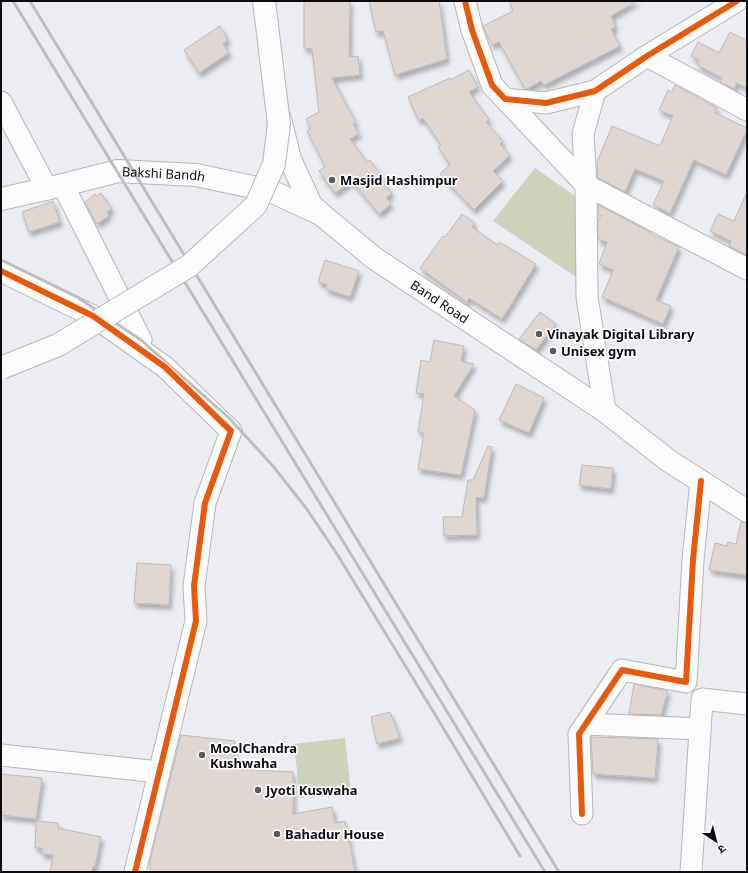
<svg xmlns="http://www.w3.org/2000/svg" width="748" height="873" font-family="'Noto Sans','Noto Sans Devanagari',sans-serif">
	<style>
		.green { fill: #ced4bb }
		.building { fill: #e0d7d2; stroke: #bcbbbd; filter: url(#shadow) }
		.lines { fill: none; stroke-linecap: round; stroke-linejoin: round }
		.minor-casing { stroke: #b6b6bb; stroke-width: 23 }
		.secondary-casing { stroke: #b6b6bb; stroke-width: 24 }
		.minor { stroke: #fcfcfd; stroke-width: 21 }
		.secondary { stroke: #fcfcfd; stroke-width: 22 }
		.rail { stroke: #bebebf; stroke-width: 3 }
		.secondary-bridge-casing { stroke: #b6b6bb; stroke-width: 24; stroke-linecap: butt }
		.secondary-bridge { stroke: #fcfcfd; stroke-width: 22 }
		.cycleway-casing { stroke: #fff; stroke-width: 8 }
		.cycleway { stroke: #e8590c; stroke-width: 6 }
		.poi-dot { fill: #5a5b5f; stroke: #fff; stroke-width: 1.5 }
		.labels { text-anchor: middle; dominant-baseline: central; stroke-width: 3.5; stroke-linejoin: round; paint-order: stroke }
		.street-label { font-size: 13px; fill: #0c0c10; stroke: #fff }
		.poi-label { font-size: 13px; font-weight: bold; fill: #0c0c10; stroke: #fff; text-anchor: start }
	</style>
	<defs>
		<filter id="shadow"><feDropShadow dx="2.5" dy="4.5" stdDeviation="2" flood-color="#0004"/></filter>
	</defs>
	<rect width="100%" height="100%" fill="#ecedf3"/>
	<g class="green">
		<path d="M535,168L578,198L579,279L493,221Z"/>
		<path d="M345,738L351,792L300,798L294,744Z"/>
	</g>
	<g class="building">
		<path d="M304,1H350L349,57L358,56L360,75L332,78L356,123L353,124L359,134L350,139L367,162L370,160L383,178L381,180L392,193L386,198L391,204L379,214L352,181L335,193L319,171L325,166L307,131L311,129L306,119L319,112L312,49L304,48Z"/>
		<path d="M369,1H439L447,59L395,75L383,31L376,32Z"/>
		<path d="M509,1H637L611,16L616,27L611,29L620,46L544,85L541,81L527,89H525L499,42L492,45L483,26L513,11Z"/>
		<path d="M220,26L228,40L223,44L229,53L199,73L184,50Z"/>
		<path d="M730,32L747,41V88L737,83L734,89L720,82L722,78L697,65L699,60L691,56L698,42L719,53Z"/>
		<path d="M469,70L478,87L469,92L489,120L486,122L503,141L500,144L510,155L493,171L503,181L474,210L440,174L450,164L438,147L441,145L423,118L419,121L408,97L450,78V80Z"/>
		<path d="M675,85L717,108L715,113L747,128V130L726,175L694,160L670,213L653,205L664,181L635,169L625,192L598,178L597,162L612,126L660,146L673,116L659,110L668,90L672,92Z"/>
		<path d="M747,192V255L729,246L731,241L710,231L718,214L734,221Z"/>
		<path d="M101,193L112,209L107,212L109,216L97,224L85,202L95,194L96,196Z"/>
		<path d="M53,201L60,222L29,232L22,212Z"/>
		<path d="M598,205L650,232L649,233L679,247L656,300L671,306L663,324L602,297L613,270L599,264L607,242L598,239V222L601,215L598,214Z"/>
		<path d="M462,214L475,223L472,227L497,245L499,242L536,264L502,319L469,298L467,302L420,268L443,236L445,237Z"/>
		<path d="M325,260L359,271L350,297L326,289L327,285L318,282Z"/>
		<path d="M540,312L556,324L536,350L519,339Z"/>
		<path d="M434,340L464,346L461,361L474,364L454,396L475,410L461,475L418,469L424,433L418,432L424,394L416,393L421,360L430,362Z"/>
		<path d="M516,384L544,398L529,433L499,420Z"/>
		<path d="M488,446L492,447L484,498L476,497L477,535L444,536L443,517H462L468,480H473Z"/>
		<path d="M582,465L613,468L611,489L579,485Z"/>
		<path d="M741,522L747,523V575L709,570L715,543L727,546L728,542L736,544Z"/>
		<path d="M137,563L171,565L169,605L134,603Z"/>
		<path d="M634,684L668,691L661,715L629,714Z"/>
		<path d="M390,712L400,738L377,744L371,717Z"/>
		<path d="M181,735L235,741L232,769L293,772V814L332,807L335,823L345,821L355,872H150V861Z"/>
		<path d="M591,737L658,739L655,778L593,774Z"/>
		<path d="M1,774L42,778L36,819L1,815Z"/>
		<path d="M36,821L58,823V828L101,837L95,867L93,866L92,872H50L53,855L42,854V848H35Z"/>
	</g>
	<g class="lines">
		<g class="minor-casing">
			<g id="minor">
				<path d="M465,1L472,30L492,85L505,99L546,103L595,91L647,56L737,1"/>
				<path d="M647,56L747,110"/>
				<path d="M595,91L583,134L586,185L747,269"/>
				<path d="M505,99L586,185L587,297L605,411"/>
				<path d="M1,102L47,189"/>
				<path d="M63,185L141,340"/>
				<path d="M1,271L93,316L165,367L231,431L205,503L194,586L196,621L135,872"/>
				<path d="M586,724L700,729"/>
				<path d="M1,755L159,772"/>
				<path d="M582,814L579,734L622,670L686,682L693,560L701,481"/>
				<path d="M691,872L702,699L747,704"/>
			</g>
		</g>
		<g class="secondary-casing">
			<g id="secondary">
				<path id="s1" d="M280,119L290,159L311,205L322,215L374,258L605,411L669,461L747,511"/>
				<path id="s2" d="M1,199L63,185L118,171L196,175L271,191L318,213"/>
			</g>
		</g>
		<use href="#minor" class="minor"/>
		<use href="#secondary" class="secondary"/>
		<g class="rail">
			<path d="M13,1L545,872"/>
			<path d="M30,1L559,872"/>
			<path d="M1,260L77,297L141,340L229,418L273,466L306,508L337,554L439,721L520,856"/>
		</g>
		<g class="secondary-bridge-casing">
			<path id="secondary-bridge" d="M1,368L58,345L189,266L256,205L274,164L279,124L264,1"/>
		</g>
		<use href="#secondary-bridge" class="secondary-bridge"/>
		<g class="cycleway-casing">
			<g id="cycleway">
				<path d="M465,1L472,30L492,85L505,99L546,103L595,91L647,56L737,1"/>
				<path d="M1,271L93,316L165,367L231,431L205,503L194,586L196,621L135,872"/>
				<path d="M582,814L579,734L622,670L686,682L693,560L701,481"/>
			</g>
		</g>
		<use href="#cycleway" class="cycleway"/>
	</g>
	<g class="poi-dot">
		<circle cx="332" cy="180" r="4"/>
		<circle cx="539" cy="334" r="4"/>
		<circle cx="553" cy="351" r="4"/>
		<circle cx="202" cy="755" r="4"/>
		<circle cx="258" cy="790" r="4"/>
		<circle cx="277" cy="834" r="4"/>
	</g>
	<g class="labels">
		<g class="street-label">
			<text stroke="none"><textPath href="#s2" startOffset="166">Bakshi Bandh</textPath></text>
			<text stroke="none"><textPath href="#s1" startOffset="253">Band Road</textPath></text>
		</g>
		<g class="poi-label">
			<text x="340" y="180">Masjid Hashimpur</text>
			<text x="547" y="334">Vinayak Digital Library</text>
			<text x="561" y="351">Unisex gym</text>
			<text x="210" y="748">MoolChandra<tspan x="210" dy="15">Kushwaha</tspan></text>
			<text x="266" y="790">Jyoti Kuswaha</text>
			<text x="285" y="834">Bahadur House</text>
		</g>
	</g>
	<rect width="748" height="873" fill="none" stroke="#0c0c10" stroke-width="4"/>
	<g transform="translate(716 841) rotate(144)" stroke="#ffffff" stroke-width="3" paint-order="stroke">
	<path d="M0-3L7 15L0 10L-7 15Z" fill="#0c0c10"/>
	<text y="-6" font-size="11" font-weight="bold" text-anchor="middle" fill="#0c0c10">उ</text>
	</g>
</svg>
